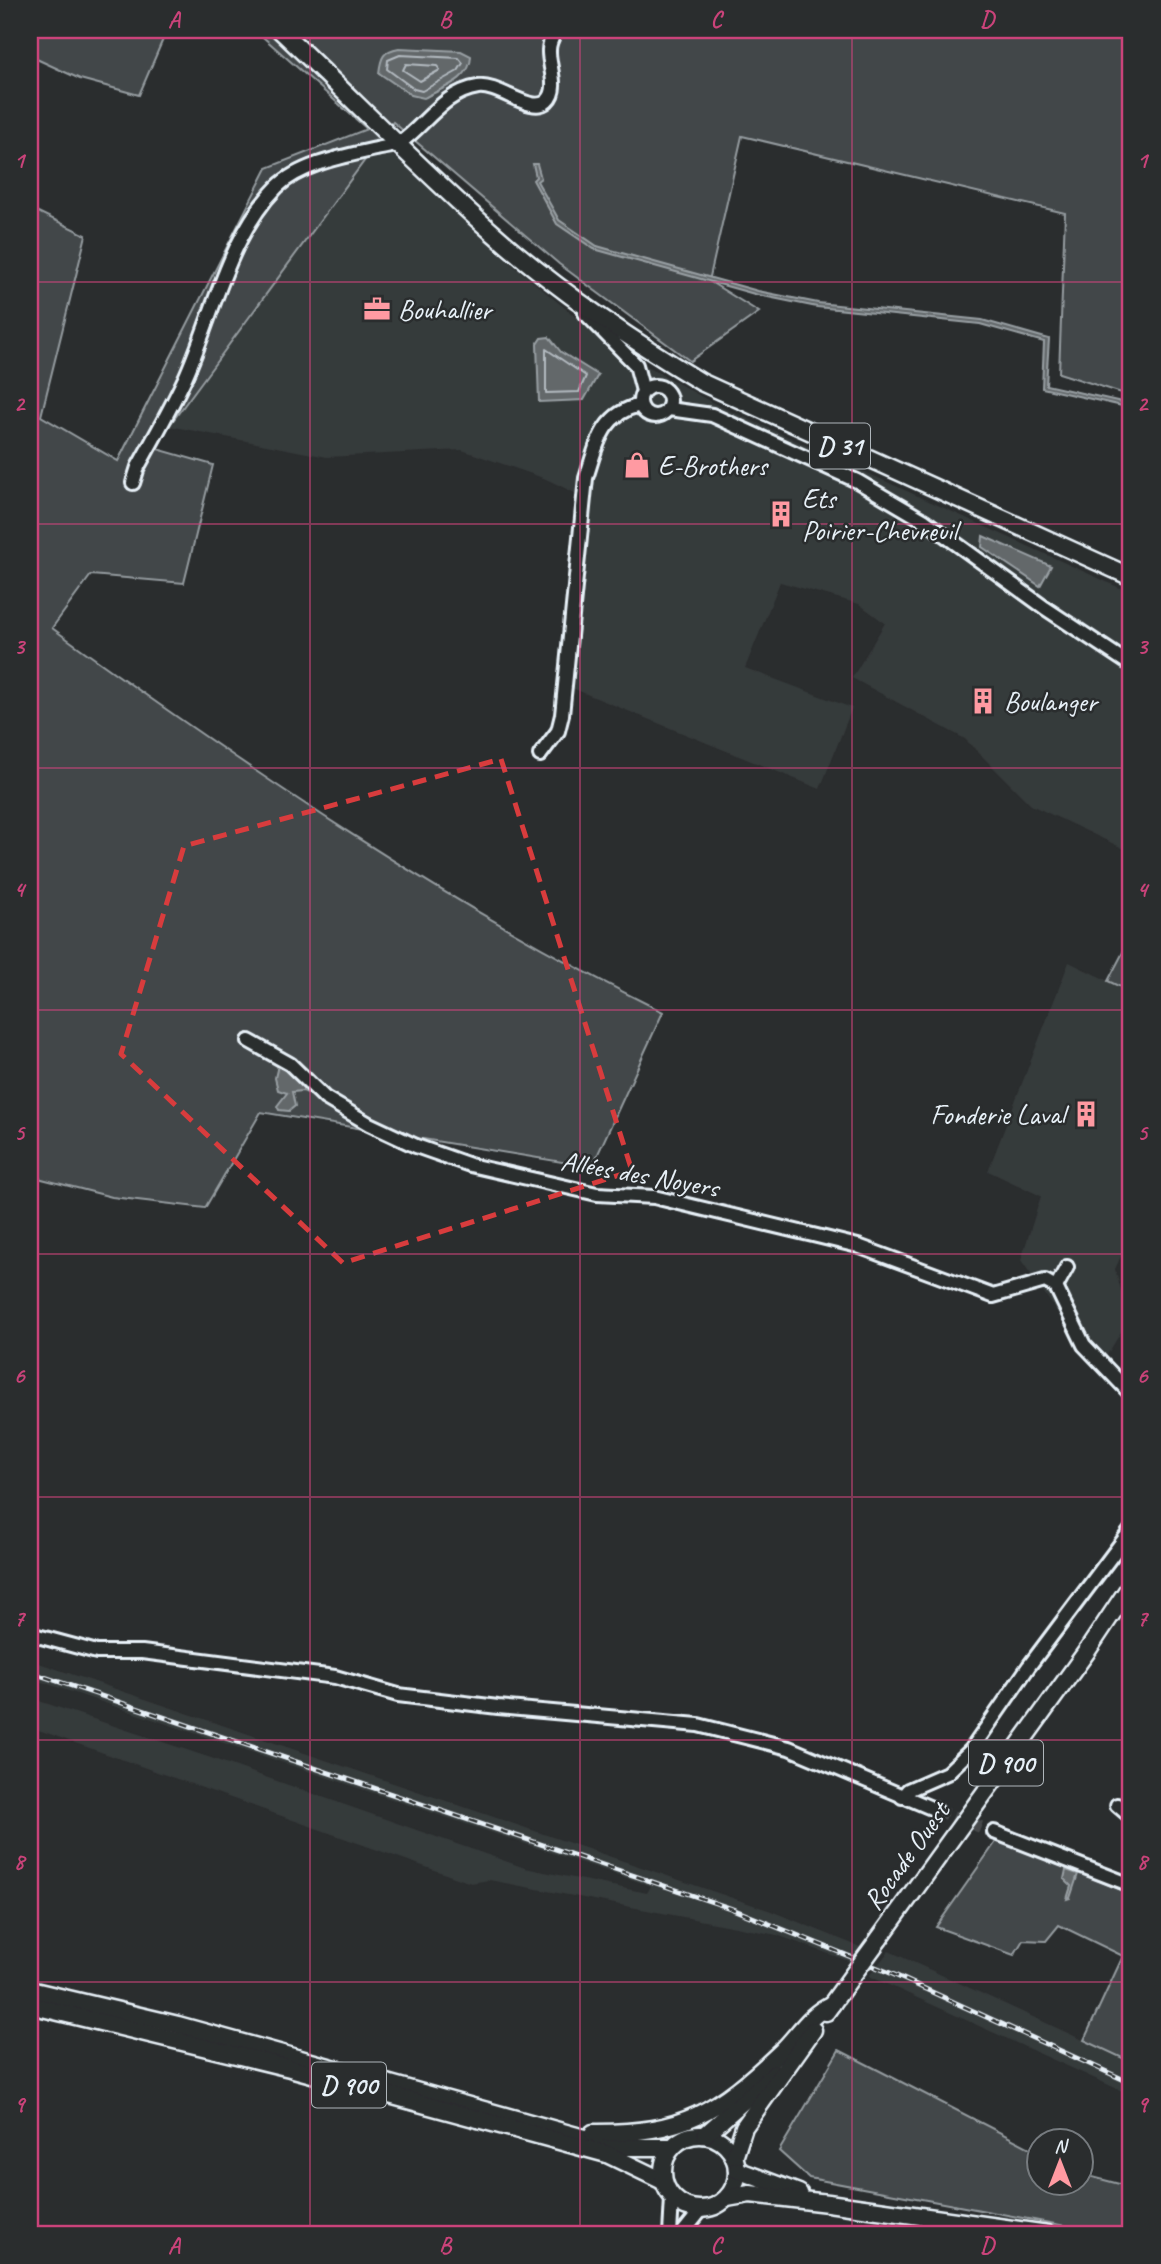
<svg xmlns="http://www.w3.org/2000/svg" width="1161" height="2264" font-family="Caveat,sans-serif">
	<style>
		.built { fill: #363a3b }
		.green { fill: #424648; stroke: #959ca0; stroke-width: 2 }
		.water { fill: #63686b; stroke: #989fa3; stroke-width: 2 }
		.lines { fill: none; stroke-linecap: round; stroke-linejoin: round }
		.shore { stroke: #b3bac0; stroke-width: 2 }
		.minor-tunnel { stroke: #464a4c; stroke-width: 12; stroke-dasharray: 12 6; stroke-linecap: butt }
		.minor-casing { stroke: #e8f1f8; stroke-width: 18 }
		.major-casing { stroke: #e8f1f8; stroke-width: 21 }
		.minor { stroke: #2a2d2e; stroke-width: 12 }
		.major { stroke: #2a2d2e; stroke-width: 16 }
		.rail-casing { stroke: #e8f1f8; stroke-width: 5 }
		.rail { stroke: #2a2d2e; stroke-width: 2.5; stroke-dasharray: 8; stroke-linecap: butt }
		.major-bridge-casing { stroke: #e8f1f8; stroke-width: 21; stroke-linecap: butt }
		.major-bridge { stroke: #2a2d2e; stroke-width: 16 }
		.marked { fill: none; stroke: #d83c3d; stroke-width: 5; stroke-dasharray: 14 9; stroke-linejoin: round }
		.grid { fill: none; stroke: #ca437a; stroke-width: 2; stroke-opacity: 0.55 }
		.labels { text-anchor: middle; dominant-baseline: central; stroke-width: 5; stroke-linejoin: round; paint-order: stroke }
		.shield { fill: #2a2d2e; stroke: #afb6bb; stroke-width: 2 }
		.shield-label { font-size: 26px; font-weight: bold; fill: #e8f1f8 }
		.poi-label { font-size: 28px; fill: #e8f1f8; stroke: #2a2d2e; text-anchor: start }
		.street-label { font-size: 28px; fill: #e8f1f8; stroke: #2a2d2e }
		.neatline { fill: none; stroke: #ca437a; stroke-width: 2.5 }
		.grid-label { font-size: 23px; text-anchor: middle; font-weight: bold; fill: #ca437a }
	</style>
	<rect width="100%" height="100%" fill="#2a2d2e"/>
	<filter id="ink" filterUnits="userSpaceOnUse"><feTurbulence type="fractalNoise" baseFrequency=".0143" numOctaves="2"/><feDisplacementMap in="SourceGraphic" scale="14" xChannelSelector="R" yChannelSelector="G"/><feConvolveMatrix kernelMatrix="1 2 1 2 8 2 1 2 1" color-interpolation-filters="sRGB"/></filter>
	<g filter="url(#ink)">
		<g class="built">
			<path d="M374,138L515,267L610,345L711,402L1131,593V852L1031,805L965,739L852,678L885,623L859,604L780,582L745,668L852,708L820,789L557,682L577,494L546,479L462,450L327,457L154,423Z"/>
			<path d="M1069,962L1131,992V1253L1124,1250L1115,1269L1129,1319L1098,1370L1021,1260L1041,1196L988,1171Z"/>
			<path d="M30,1660L771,1911L860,1947L851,1962L777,1935L489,1880L471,1883L30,1727V1698L211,1758L525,1868L647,1893L651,1886L30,1678Z"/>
			<path d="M889,1951L1131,2062V2095L869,1976Z"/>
		</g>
		<g class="green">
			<path d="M30,30H167L139,95L80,79L30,56Z"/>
			<path d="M255,30H1131V396L1059,373L1065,213L742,136L709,281L759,312L690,361L559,264L393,122L169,426L157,449L213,465L184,583L91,575L52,628C247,769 448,906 663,1012L592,1167L261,1112L205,1208L112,1197L30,1176V208L86,235L41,416L118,461L267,168L367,129Z"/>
			<path d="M1131,937V992L1108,981Z"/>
			<path d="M998,1839L1131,1894V2062L1084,2040L1123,1956L1059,1925L1046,1941L1023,1940L1014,1955L936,1927Z"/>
			<path d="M839,2050L1038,2152V2184H1080L1081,2174L1131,2187V2234H1109L809,2178L779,2151Z"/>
		</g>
		<g class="water">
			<path d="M399,48L461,51L471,56C471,80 442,88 424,98L411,95L379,73C381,57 383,51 399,48Z"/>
			<path d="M533,164H537L541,178L537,181L559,220L597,246L758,291L818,303L982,320L1049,339L1046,385L1131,404V408L1042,388L1044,342L980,324L817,307L758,295L594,249L557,224L533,180L536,177Z"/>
			<path d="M549,337L561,352L598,375L584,400L539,402L537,344L541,338Z"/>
			<path d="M983,536L1051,566L1040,586L982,547Z"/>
			<path d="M279,1061L315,1090L314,1096L303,1091L292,1092L295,1106L289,1111L279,1110L277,1106L287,1093L278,1090L275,1078Z"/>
			<path d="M1066,1870L1078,1874L1070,1898L1067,1899L1071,1886L1064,1879Z"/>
		</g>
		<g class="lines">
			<g class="shore">
				<path d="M400,55L459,58L463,63L458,71L422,91L414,89L387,69L388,60Z"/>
				<path d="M406,64L437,66L440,70L420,81L403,70Z"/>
				<path d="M546,349L586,376L579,392L546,393Z"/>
			</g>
			<path class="minor-tunnel" d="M936,1810L994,1832"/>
			<g class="minor-casing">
				<g id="minor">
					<path d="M585,313L636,365L643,391"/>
					<circle cx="655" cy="401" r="15"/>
					<path d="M669,409L712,415L857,481L925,521L1045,608L1131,665"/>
					<path d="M133,483L138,467C154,438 171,408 185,378C213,316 228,237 277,187C300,164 345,156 376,149C383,147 395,147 401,142C426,124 444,92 478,87C499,84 532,115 547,101C560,89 548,65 549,50C549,42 553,36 556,30"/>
					<path d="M540,755L558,731L562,715L586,478C597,445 601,414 640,405"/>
					<path d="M249,1041L290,1064L325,1098L369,1124L416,1146L470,1165L597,1194L654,1197L817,1236L858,1246L993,1296L1045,1281L1056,1287L1084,1345L1131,1394"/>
					<path d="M1056,1287L1067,1267"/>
					<path d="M30,1634L97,1652H142L335,1677L398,1695L498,1707L698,1725L789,1748L936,1810"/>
					<path d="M902,1797L908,1790L947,1773L971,1750L1029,1666L1131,1530"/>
					<path d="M1117,1805L1131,1817"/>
					<path d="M994,1832L1131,1885"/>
					<path d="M670,2234L672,2198"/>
					<path d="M682,2234L702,2209"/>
				</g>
			</g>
			<g class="major-casing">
				<g id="major">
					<path d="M280,30C351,97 419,168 493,233C557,290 628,338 701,382L1131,577"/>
					<path d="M879,1939L1087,1651L1131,1585"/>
					<path d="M30,1990L178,2025L595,2141L623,2147H672"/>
					<path d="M30,2005L290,2068L607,2154L663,2181"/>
					<path d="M826,2012L852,1976"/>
					<path d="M593,2133C684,2134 717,2112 782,2051C799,2034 810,2014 832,2004"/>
					<circle cx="700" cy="2172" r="37"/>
					<path d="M705,2135L775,2073"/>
					<path d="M734,2158L744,2127L813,2030"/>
					<path d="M737,2170L799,2193"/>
					<path d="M727,2198L750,2194L828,2203L1048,2234"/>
				</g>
			</g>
			<use href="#minor" class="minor"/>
			<use href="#major" class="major"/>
			<g class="rail-casing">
				<path id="rail" d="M30,1672L730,1908L888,1972L1131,2083"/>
			</g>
			<use href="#rail" class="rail"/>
			<g class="major-bridge-casing">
				<path id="major-bridge" d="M852,1976L879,1939"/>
			</g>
			<use href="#major-bridge" class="major-bridge"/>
		</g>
	</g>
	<path class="marked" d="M501,759L632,1171L343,1263L121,1054L184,846Z"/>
	<path class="grid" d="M310,30V2234M580,30V2234M852,30V2234M30,282H1131M30,524H1131M30,768H1131M30,1010H1131M30,1254H1131M30,1497H1131M30,1740H1131M30,1982H1131"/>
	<defs>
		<g id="office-bare" transform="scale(2.1)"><path d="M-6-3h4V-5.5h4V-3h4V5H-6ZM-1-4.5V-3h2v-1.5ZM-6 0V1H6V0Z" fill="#ff9aa2" stroke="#2a2d2e" stroke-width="2.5" paint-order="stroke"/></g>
		<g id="shop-bare" transform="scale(2.1)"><path d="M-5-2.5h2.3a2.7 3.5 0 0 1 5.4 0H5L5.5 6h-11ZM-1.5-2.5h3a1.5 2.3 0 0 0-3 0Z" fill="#ff9aa2" stroke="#2a2d2e" stroke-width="2.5" paint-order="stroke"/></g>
		<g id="building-bare" transform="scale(2.1)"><path d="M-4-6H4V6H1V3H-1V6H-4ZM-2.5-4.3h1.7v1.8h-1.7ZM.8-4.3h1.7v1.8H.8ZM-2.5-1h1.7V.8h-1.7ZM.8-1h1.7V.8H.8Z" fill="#ff9aa2" stroke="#2a2d2e" stroke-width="2.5" paint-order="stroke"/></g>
	</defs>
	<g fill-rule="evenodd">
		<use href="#office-bare" x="377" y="309"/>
		<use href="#shop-bare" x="637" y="465"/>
		<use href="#building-bare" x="781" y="514"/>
		<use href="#building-bare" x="983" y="701"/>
		<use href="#building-bare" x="1086" y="1114"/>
	</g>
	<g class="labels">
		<g class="shield">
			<rect x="810" y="423.5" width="60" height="45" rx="5"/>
			<rect x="969" y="1740.5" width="74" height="45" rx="5"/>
			<rect x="312" y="2062.5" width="74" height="45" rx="5"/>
		</g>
		<g class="shield-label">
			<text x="840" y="446">D 31</text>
			<text x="1006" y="1763">D 900</text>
			<text x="349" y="2085">D 900</text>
		</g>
		<g class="poi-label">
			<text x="398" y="309">Bouhallier</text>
			<text x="658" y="465">E-Brothers</text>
			<text x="802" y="498">Ets<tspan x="802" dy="32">Poirier-Chevreuil</tspan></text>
			<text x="1004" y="701">Boulanger</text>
			<text x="1065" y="1114" text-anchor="end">Fonderie Laval</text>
		</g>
		<g class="street-label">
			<text transform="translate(640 1174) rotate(10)">Allées des Noyers</text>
			<text transform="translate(906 1856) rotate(-54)">Rocade Ouest</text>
		</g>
	</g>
	<rect width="1161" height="2264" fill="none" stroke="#2a2d2e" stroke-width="77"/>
	<g transform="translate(1060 2162)"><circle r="33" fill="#2a2d2e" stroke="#767b7f" stroke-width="2"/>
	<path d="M0-5L12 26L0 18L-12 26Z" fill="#ff9aa2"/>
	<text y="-10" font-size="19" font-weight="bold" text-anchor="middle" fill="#e8f1f8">N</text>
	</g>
	<rect x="38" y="38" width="1084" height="2188" class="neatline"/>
	<g class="grid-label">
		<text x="174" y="27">A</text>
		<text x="445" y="27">B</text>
		<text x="716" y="27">C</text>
		<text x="987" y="27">D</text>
		<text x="19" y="168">1</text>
		<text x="1142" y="168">1</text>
		<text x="19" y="411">2</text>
		<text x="1142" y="411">2</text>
		<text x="19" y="654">3</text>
		<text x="1142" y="654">3</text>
		<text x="19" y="897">4</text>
		<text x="1142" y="897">4</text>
		<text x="19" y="1140">5</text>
		<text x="1142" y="1140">5</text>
		<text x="19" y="1383">6</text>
		<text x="1142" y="1383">6</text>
		<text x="19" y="1626">7</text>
		<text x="1142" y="1626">7</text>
		<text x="19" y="1869">8</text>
		<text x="1142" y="1869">8</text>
		<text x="19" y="2112">9</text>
		<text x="1142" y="2112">9</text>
		<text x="174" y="2253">A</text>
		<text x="445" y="2253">B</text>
		<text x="716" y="2253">C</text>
		<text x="987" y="2253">D</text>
	</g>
</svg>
